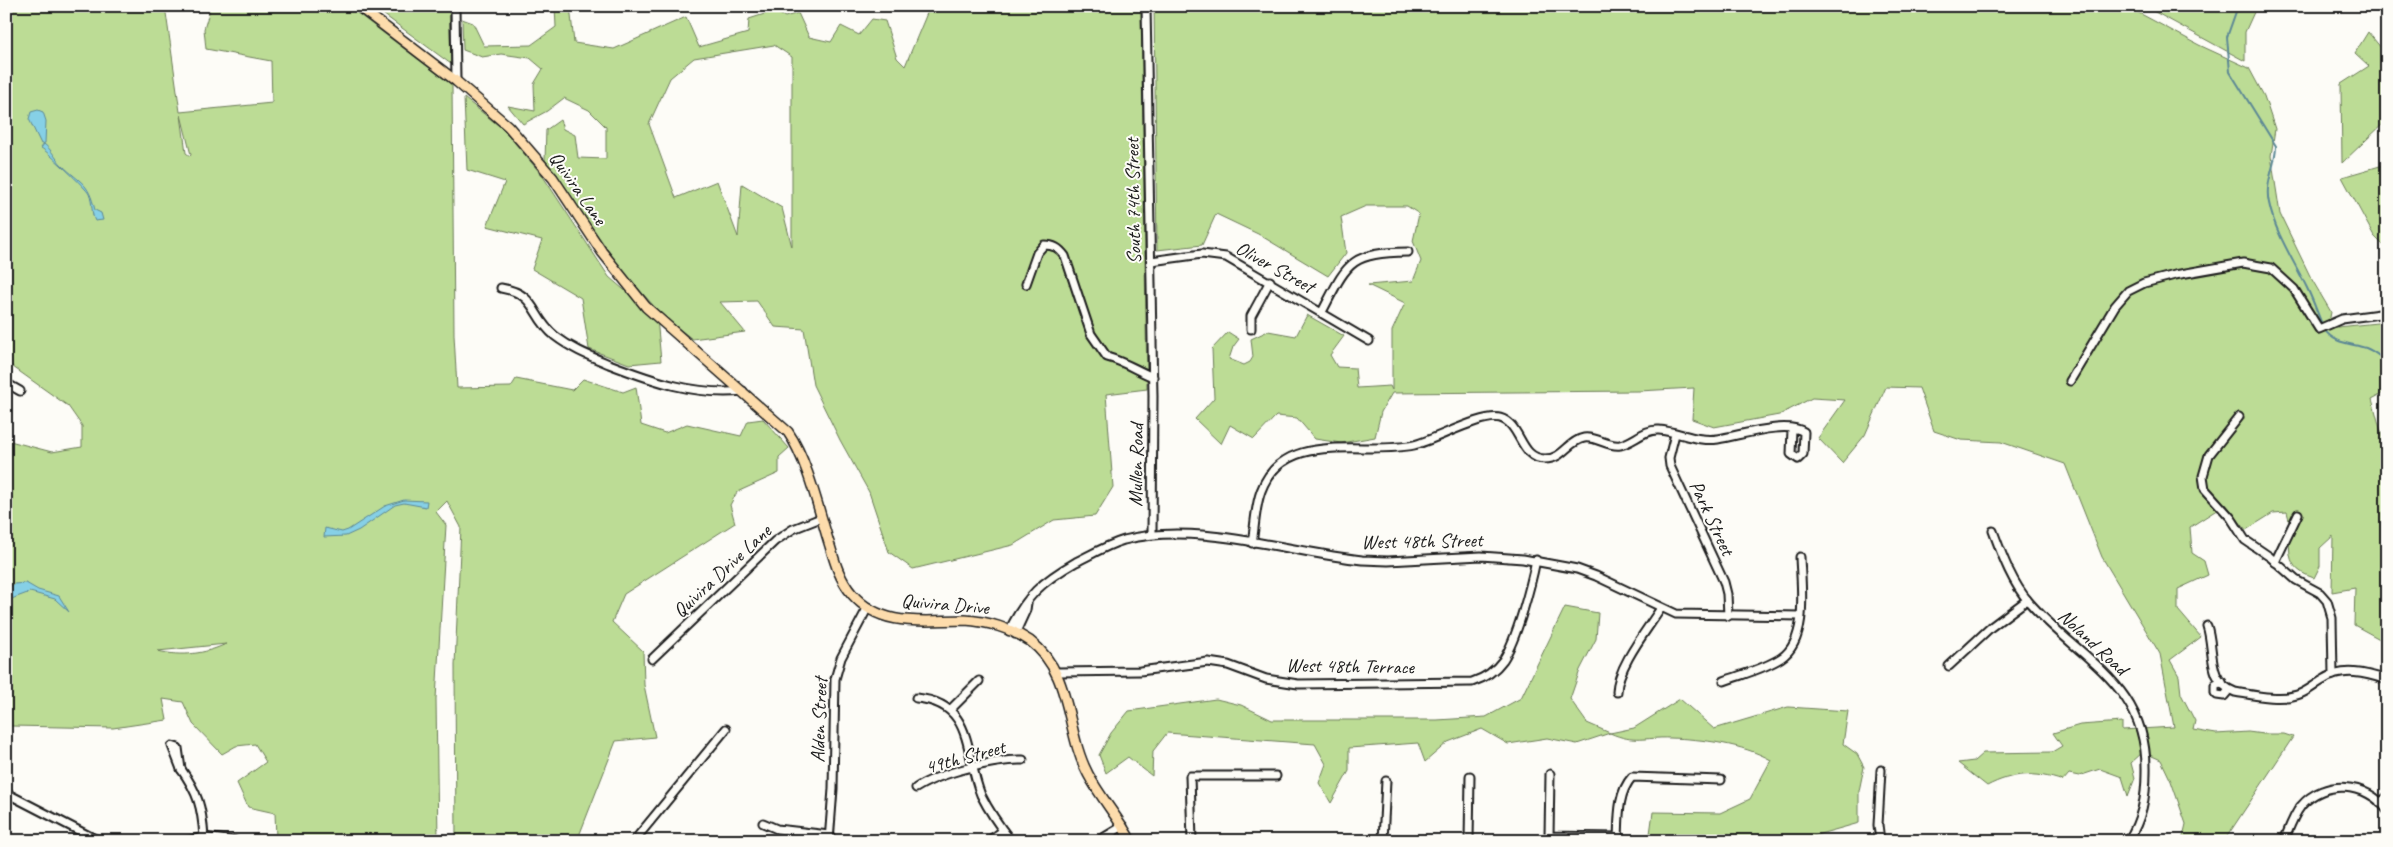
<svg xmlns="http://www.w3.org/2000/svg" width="2393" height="847" font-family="Caveat,sans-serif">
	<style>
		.green { fill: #bcdc95; stroke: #6c7c58; fill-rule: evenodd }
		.water { fill: #86d0e6; stroke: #5c8895 }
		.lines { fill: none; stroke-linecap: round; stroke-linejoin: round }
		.stream { stroke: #5c8895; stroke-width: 2 }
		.minor-casing { stroke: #1c1c1c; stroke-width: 11 }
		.major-casing { stroke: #1c1c1c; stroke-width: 12 }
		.minor { stroke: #fdfcf7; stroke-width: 7 }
		.major { stroke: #fddcac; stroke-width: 9 }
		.labels { text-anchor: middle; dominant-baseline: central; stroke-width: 4; stroke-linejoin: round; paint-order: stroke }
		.street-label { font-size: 20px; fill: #1c1c1c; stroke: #fdfcf7 }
	</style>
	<rect width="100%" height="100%" fill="#fdfcf7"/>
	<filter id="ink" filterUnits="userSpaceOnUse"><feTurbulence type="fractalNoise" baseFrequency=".02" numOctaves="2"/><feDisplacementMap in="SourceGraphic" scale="10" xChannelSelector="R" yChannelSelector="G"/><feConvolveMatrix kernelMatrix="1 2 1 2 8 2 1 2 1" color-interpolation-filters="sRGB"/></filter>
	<g filter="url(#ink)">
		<g class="green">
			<path d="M6,6H165L180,112L272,103L271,61L206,49L204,29L211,6H348L452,85L454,335L457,388L511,387L516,379L572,390L583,379L623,392L636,387L641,425L665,433L687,424L741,436L748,421L763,419L789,448L779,457V473L737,492L730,505L735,523L624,594L612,622L643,651L644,685L655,737L616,741L577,841H456L455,665L461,527L447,501L436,512L446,525L436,699L438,841H284L276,838L275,813L248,807L237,783L266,762L255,744L236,746L222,754L193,724L183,702L163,699L167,720L113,728L11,726L6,722V440L52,452L82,447V426L68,406L6,362ZM181,115L191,155L190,156L186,153ZM226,644C205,654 181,657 158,651Z"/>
			<path d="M372,6H449L451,64Z"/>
			<path d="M555,6H570L574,43L614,49L686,17L699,47L748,33L749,19L774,11L785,17L798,13L809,37L831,42L841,26L859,35L872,19L885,21L897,58L905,66L930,6H1141L1147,389L1106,394L1113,487L1095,516L1054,520L1013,545L913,569L889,552L869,492L840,440L813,385L804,329L775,327L757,301L720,302L745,332L692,339L662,315L624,273L545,160L546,130L560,120L563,129L575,135L578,158L606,159V127L589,110L564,98L547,111L523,124L508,106L535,111L534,84L543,69L530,58L501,54L482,57L463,50L462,19L473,23L484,46L531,45L556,27ZM774,45L792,57V247L782,208L742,184L738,237L717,181L676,198L649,124L670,78L694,58Z"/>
			<path d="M1154,6H2126L2199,45L2249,68L2264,96L2275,129L2271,156L2280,214L2311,278L2331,312L2328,328L2387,322V391L2372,399L2387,454V643L2354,625L2355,588L2332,592L2333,536L2320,548V566L2314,578C2276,566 2296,540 2287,512L2273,513L2246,530L2226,504L2190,527L2192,553L2204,561L2208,575L2178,589V610L2201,637L2170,660L2179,676L2181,694L2195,721L2193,730L2216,734L2248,732L2263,734H2284L2293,737L2224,841H2182L2186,824L2171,781L2161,760L2143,752L2131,763L2135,778L2128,796L2122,777L2100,769L2079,776L2069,774L2063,781C2035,771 2012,773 1987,786L1958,763L1974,761L1983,753L2052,752L2062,746L2053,733L2080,725L2122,722V730L2174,727L2160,654L2102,557L2065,464L2001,442L1961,440L1934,431L1919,388L1886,387L1865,435L1842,463L1818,438L1845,400L1812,398L1779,415L1714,427L1692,419L1694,388L1639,391L1392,393L1381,412L1375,437L1341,443L1315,439L1297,418L1276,416L1254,439L1230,425L1221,444L1195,419L1214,398L1212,349L1228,332L1239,339L1233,347L1229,359L1244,365L1250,362L1253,357L1251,339L1268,331L1296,336L1307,315L1344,336L1330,355L1337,367L1355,368L1357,388L1390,386L1392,390V331L1405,303L1368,285L1413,281L1421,261L1413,241L1419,214L1407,206H1366L1341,217L1346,253L1328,276L1258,234L1216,214L1202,245L1157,250Z"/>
			<path d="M2144,6H2254L2255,10L2245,32V61Z"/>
			<path d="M2368,32L2387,55V120L2342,163L2341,84L2369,66L2355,53Z"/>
			<path d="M464,98L503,129L542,175L609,277L657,318L661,361L629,364L589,349L581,298L532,269L542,240L487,226L505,182L467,170Z"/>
			<path d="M2387,164V249L2374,236L2342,177Z"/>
			<path d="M1565,607L1598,613L1596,639L1580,670L1570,699L1587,723L1610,733L1634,728L1680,699L1714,729L1788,707L1848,711L1843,744L1857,754L1864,767L1859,791V823L1795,841H1649L1653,812L1720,813L1750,799L1771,760C1743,744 1702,739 1670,738C1644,737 1635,744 1610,733L1577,744L1547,738L1508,744L1482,729L1448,742L1425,762L1418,743L1349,748V771L1331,803L1319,783L1326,764L1315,744L1167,733L1153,751L1152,776L1128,757L1106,773L1099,755L1111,733L1129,711L1216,699L1241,705L1272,720H1437L1486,717L1521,698Z"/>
		</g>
		<g class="water">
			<path d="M38,110L43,112L46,121L45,143L41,144L29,119L31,112Z"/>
			<path d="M44,144C52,150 55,158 62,165C81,184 88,181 95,210L101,213L103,220L95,221C91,214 93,203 89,194C87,189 46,150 41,148Z"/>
			<path d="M404,500L427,501L426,507L404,503L395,505L359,530L346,536L324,537L325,528L342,532L348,530L385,506Z"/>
			<path d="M26,583L38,590L59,596L69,612L55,599L30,592L6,601V589L14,584Z"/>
		</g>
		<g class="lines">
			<g class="stream">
				<path d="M2238,6L2227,37L2230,72L2276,146C2276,166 2264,183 2269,203C2275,233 2294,261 2307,288C2313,300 2317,312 2322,324"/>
				<path d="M2324,329C2334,344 2350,343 2366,348C2374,351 2380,357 2387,361"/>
			</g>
			<g class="minor-casing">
				<g id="minor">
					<path d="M455,6L456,81"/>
					<path d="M1146,6L1153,396L1152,534"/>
					<path d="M1151,261L1202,254L1226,257L1369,341"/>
					<path d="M1026,284L1037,253L1044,245C1054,245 1059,248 1065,256L1091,334L1107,357C1125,362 1136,370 1153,377"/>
					<path d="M501,288C538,294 530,316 555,336C572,349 590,356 609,364C653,381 696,396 743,391"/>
					<path d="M1322,312C1348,262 1349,253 1408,252"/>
					<path d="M1251,329V316L1270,281"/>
					<path d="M2070,381L2115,306L2128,291L2144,283L2175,275L2243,263L2271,268L2294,289L2319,329L2342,319L2387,313"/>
					<path d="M6,383L20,391"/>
					<path d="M2239,417L2209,455L2203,476L2205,489L2231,518L2245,540L2270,557L2296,580L2320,593L2327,601L2332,618L2333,675"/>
					<path d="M1675,434L1669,458L1670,466L1724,582L1727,594L1728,616"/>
					<path d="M1993,531C2002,555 2012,583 2029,602C2079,660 2148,683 2146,772C2146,798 2142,819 2128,841"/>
					<path d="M1252,543C1255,526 1255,507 1261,491C1284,428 1364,456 1414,445C1435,440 1483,413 1500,418C1522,424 1519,459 1545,459C1563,459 1568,441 1584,438C1596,436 1608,447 1620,445C1634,442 1644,429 1659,430C1680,432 1697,442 1718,439C1739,436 1785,420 1804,432L1803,454L1798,459L1791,454L1792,429"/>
					<path d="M2275,562L2298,514"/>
					<path d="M2207,626C2215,649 2206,681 2235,692C2254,695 2278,701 2297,695C2307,692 2314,685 2323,680C2343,667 2366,673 2387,680"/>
					<path d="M1009,631C1027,595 1041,582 1076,562C1092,554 1107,545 1124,540C1197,521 1287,552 1362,560L1388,561L1481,556L1523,559L1577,569L1596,576L1676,614L1800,616"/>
					<path d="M1015,634L1026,610L1027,603"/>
					<path d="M652,659L775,541L793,529L821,518"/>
					<path d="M1949,666L1991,627L2027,600"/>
					<path d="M1057,672L1140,671L1208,662L1228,665L1266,679L1298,684L1472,682C1485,678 1495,671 1503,660C1517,639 1531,585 1536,560"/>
					<path d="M1724,681C1743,674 1764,669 1781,658C1809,640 1801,586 1800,557"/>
					<path d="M2222,682L2215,685V693L2217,695L2224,696L2229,690"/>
					<path d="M1617,692C1617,667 1647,630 1661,608"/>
					<path d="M916,698C975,703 964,754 981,795C989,811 1000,827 1011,841"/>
					<path d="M950,710L979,681"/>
					<path d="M172,746L178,748L181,769Z"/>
					<path d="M181,769C198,793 202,807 204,837"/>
					<path d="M1550,774L1549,836L1618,837"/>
					<path d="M916,788C939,773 996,759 1023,760"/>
					<path d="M6,793L99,841"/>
					<path d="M2380,803L2387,797"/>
					<path d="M763,823L777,829L829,835"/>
					<path d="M186,841L204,837L235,841"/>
					<path d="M634,841L726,729"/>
					<path d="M829,841L833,789L835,679L841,658L868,607"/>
					<path d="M988,841L1003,831"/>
					<path d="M1098,841L1123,826"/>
					<path d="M1192,841L1190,776H1276"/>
					<path d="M1383,841L1386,781"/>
					<path d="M1469,841L1470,776"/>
					<path d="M1618,841C1619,819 1617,794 1632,777L1721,780"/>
					<path d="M1880,841L1878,825L1881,770"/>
					<path d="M2284,841C2289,829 2293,816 2301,806C2324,779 2367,782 2387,810"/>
				</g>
			</g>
			<g class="major-casing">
				<path id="major" d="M358,6L456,81L508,126L553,178L602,252L646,307L788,432C808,461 819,512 830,546C835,563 840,580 852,594C882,629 925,620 965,620C987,621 1012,629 1030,641C1073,673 1065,731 1088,774C1100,797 1118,817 1131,841"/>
			</g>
			<use href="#minor" class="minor"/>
			<use href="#major" class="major"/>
		</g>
	</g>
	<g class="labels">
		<g class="street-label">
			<text transform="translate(578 188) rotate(55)">Quivira Lane</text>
			<text transform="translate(1133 201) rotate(-91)">South 74th Street</text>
			<text transform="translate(1275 267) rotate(29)">Oliver Street</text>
			<text transform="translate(1136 465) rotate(-89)">Mullen Road</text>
			<text transform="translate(1712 518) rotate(65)">Park Street</text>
			<text transform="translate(1422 541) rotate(-1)">West 48th Street</text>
			<text transform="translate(722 571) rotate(-43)">Quivira Drive Lane</text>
			<text transform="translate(945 604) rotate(5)">Quivira Drive</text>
			<text transform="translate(2093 642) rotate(43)">Noland Road</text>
			<text transform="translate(1350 666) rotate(1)">West 48th Terrace</text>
			<text transform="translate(819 720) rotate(-88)">Alden Street</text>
			<text transform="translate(965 757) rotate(-15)">49th Street</text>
		</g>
	</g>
	<rect width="2393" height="847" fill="none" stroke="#fdfcf7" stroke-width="25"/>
	<rect x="12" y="12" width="2368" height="822" fill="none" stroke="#1c1c1c" stroke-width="2" filter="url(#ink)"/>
</svg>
